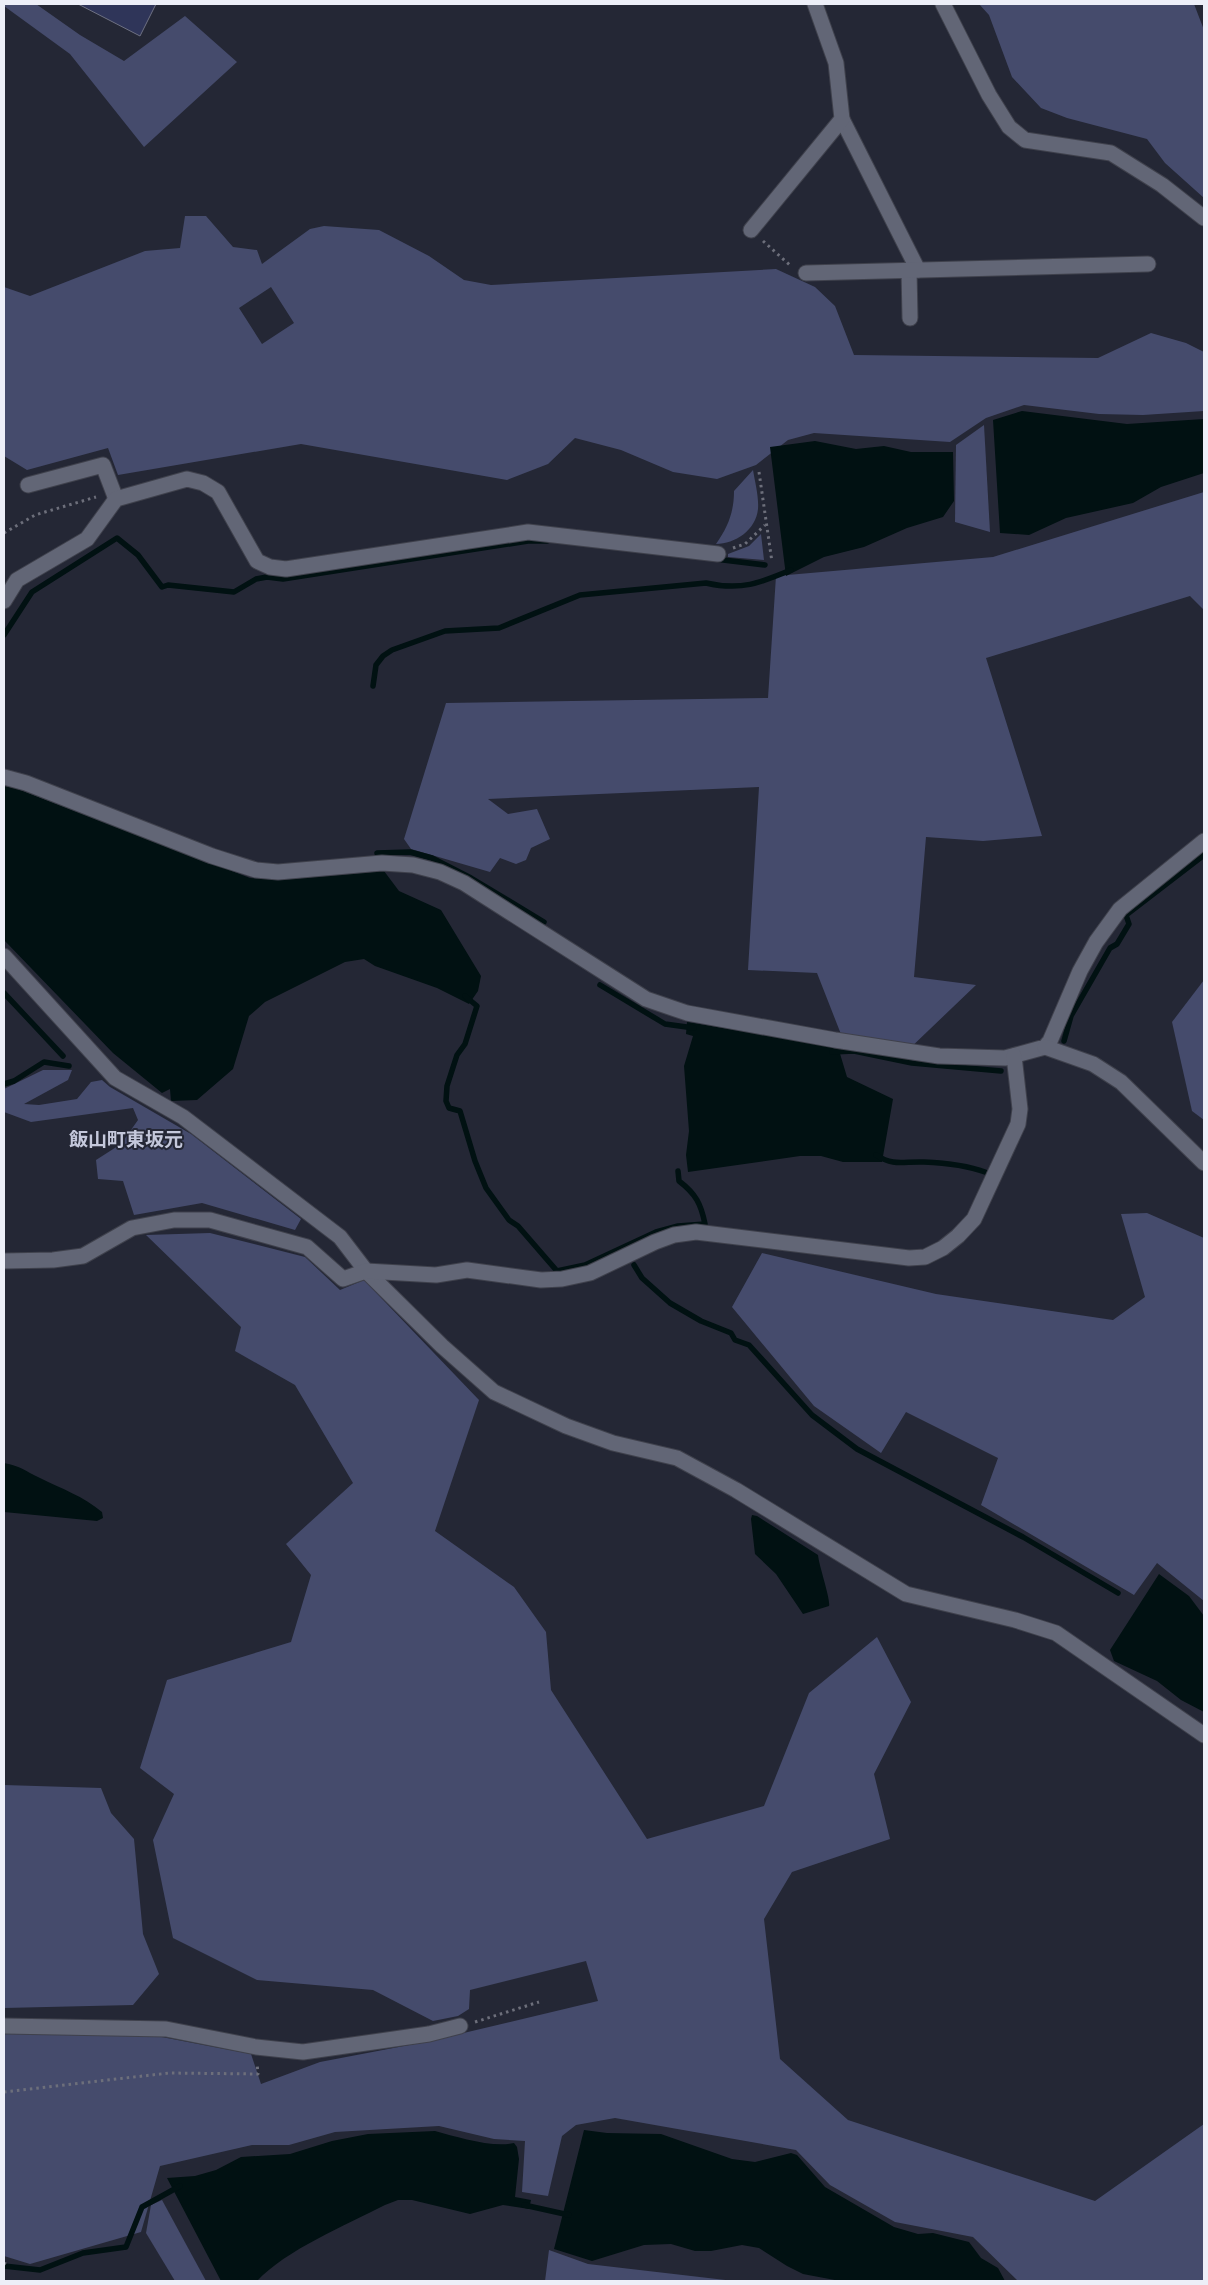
<svg xmlns="http://www.w3.org/2000/svg" width="1208" height="2285" font-family="'Fira Sans Condensed','Noto Sans JP',sans-serif">
	<style>
		.green { fill: #454b6c; fill-rule: evenodd }
		.water { fill: #011112 }
		.lines { fill: none; stroke-linecap: round; stroke-linejoin: round }
		.stream { stroke: #011112; stroke-width: 5.5 }
		.building { fill: #2f3559; stroke: #6e7182 }
		.street-casing { stroke: #3f414c; stroke-width: 17 }
		.path { stroke: #6d6f7b; stroke-width: 3; stroke-dasharray: 2.5 4; stroke-linecap: butt }
		.street { stroke: #626676; stroke-width: 15 }
		.labels { text-anchor: middle; dominant-baseline: central; stroke-width: 4; stroke-linejoin: round; paint-order: stroke }
		.quarter-label { font-size: 19px; font-weight: bold; fill: #c4c8db; stroke: #242735 }
	</style>
	<rect width="100%" height="100%" fill="#242735"/>
	<g class="green">
		<path d="M4,4H36L80,35L124,61L185,16L237,62L144,147L70,54L4,6Z"/>
		<path d="M979,4H1194L1204,30V198L1165,163L1147,139L1067,118L1041,108L1012,77L989,15Z"/>
		<path d="M185,216H206L233,247L257,250L262,264L310,229L324,226L379,230L429,256L464,280L491,285L776,269L815,287L835,306L854,355L1098,358L1151,333L1186,343L1204,352V411L1143,415L1099,414L1024,405L986,418L950,442L814,433L788,440L756,465L717,479L673,472L621,450L575,438L548,464L507,480L301,444L118,475L108,448L27,470L4,456V287L30,296L145,251L180,248ZM271,287L294,323L262,344L239,308Z"/>
		<path d="M984,425L990,532L955,522L956,445Z"/>
		<path d="M753,470C755,482 759,497 758,509C756,530 735,544 716,544C728,527 734,512 734,491Z"/>
		<path d="M1204,492V610L1190,596L986,658L1042,836L983,841L926,837L914,977L976,985L906,1052L846,1047L817,973L748,970L759,787L488,799L508,814L537,809L550,839L531,848L526,860L516,864L500,858L490,872L411,849L404,839L446,703L768,698L776,576L993,557Z"/>
		<path d="M761,534L764,560L728,557V554L749,546Z"/>
		<path d="M1204,980V1120L1192,1111L1172,1022Z"/>
		<path d="M43,1070H72L68,1080L24,1104L39,1105L77,1099L91,1082L102,1080L110,1087L191,1134L301,1219L295,1230L202,1203L134,1215L123,1181L98,1179L96,1160L121,1144L138,1120L133,1108L31,1122L4,1112V1089Z"/>
		<path d="M1147,1213L1204,1238V1601L1157,1563L1134,1595L981,1505L998,1458L906,1412L881,1453L814,1406L732,1307L762,1253L936,1294L1113,1320L1145,1297L1121,1214Z"/>
		<path d="M210,1233L305,1257L340,1290L364,1280L479,1400L435,1531L514,1587L546,1632L551,1690L647,1839L764,1806L809,1693L877,1637L911,1702L874,1774L890,1839L792,1872L764,1919L780,2059L848,2120L1095,2201L1204,2124V2281H1018L973,2237L895,2222L830,2185L796,2150L615,2118L576,2125L562,2136L548,2196L522,2192L525,2141L494,2139L439,2126L335,2132L289,2145H252L160,2166L141,2232L30,2264L4,2256V2033L146,2034L251,2054L261,2084L320,2062L430,2041L598,2001L586,1961L470,1990L469,2009L458,2016L433,2021L373,1990L257,1980L173,1938L153,1840L174,1794L140,1768L167,1680L291,1642L311,1575L286,1544L353,1483L295,1385L235,1351L241,1327L146,1235Z"/>
		<path d="M4,1785L101,1788L111,1813L134,1839L143,1934L159,1974L133,2005L4,2008Z"/>
		<path d="M162,2200L206,2281H175L146,2233L151,2205Z"/>
		<path d="M549,2250L588,2264L734,2281H545Z"/>
	</g>
	<g class="water">
		<path d="M1022,411L1127,424L1204,419V473L1161,487L1133,503L1066,518L1029,535L1000,533L993,420Z"/>
		<path d="M815,441L856,449L884,446L911,452H953L954,501L943,517L907,528L864,547L824,557L786,576L770,447Z"/>
		<path d="M4,786L15,788L250,878L280,880L384,871L399,891L441,910L481,976L478,991L469,1004L437,988L375,966L364,959L345,962L265,1002L249,1016L233,1069L197,1100L171,1101L170,1089L162,1093L113,1053L4,940Z"/>
		<path d="M687,1022L838,1047L847,1077L893,1099L882,1162H843L821,1156H800L688,1172L686,1155L689,1131L684,1066L693,1036L686,1034Z"/>
		<path d="M4,1463C21,1466 25,1471 40,1478C62,1489 83,1496 102,1512L103,1518L97,1521L4,1512Z"/>
		<path d="M752,1515L757,1516L818,1555C819,1566 831,1600 829,1606L803,1614L776,1574L755,1554L751,1519Z"/>
		<path d="M1159,1574L1189,1596L1204,1616V1712L1181,1700L1157,1681L1114,1661L1110,1650Z"/>
		<path d="M584,2130L607,2133L661,2134L732,2159L755,2162L791,2153L797,2155L825,2187L894,2227L918,2234L933,2233L969,2242L981,2258L998,2268L1005,2281H840L803,2274L787,2266L759,2248L742,2245L711,2251H695L671,2244L644,2245L592,2261L554,2249Z"/>
		<path d="M435,2131C457,2137 492,2148 514,2143L517,2147L519,2159L515,2197L531,2200L529,2209L503,2205L470,2214L412,2200H398L385,2205C346,2225 286,2250 257,2281H221L167,2178L195,2176L216,2170L241,2157L290,2154L332,2141L368,2134Z"/>
	</g>
	<g class="lines">
		<g class="stream">
			<path d="M715,559L765,565"/>
			<path d="M4,635L32,592L117,538L138,555L162,587L168,585L234,592L256,579L267,577L283,579L528,541H547"/>
			<path d="M373,686L376,665L383,656L392,650L445,631L499,628L580,595L706,583C741,591 760,583 791,570"/>
			<path d="M378,856L377,853L410,852L432,858L471,878L544,922"/>
			<path d="M600,985L665,1024L694,1028"/>
			<path d="M4,993L63,1056"/>
			<path d="M465,996L477,1006L465,1044L457,1055L447,1086L446,1101L449,1108L460,1111L475,1161L486,1188L509,1220L518,1226L557,1271L585,1265L656,1232L678,1226L705,1224C701,1204 696,1194 679,1181L678,1171"/>
			<path d="M1064,1041L1071,1016L1110,948L1117,944L1129,924L1126,915L1204,855"/>
			<path d="M832,1052L854,1051L912,1063L1001,1071"/>
			<path d="M4,1084L14,1081L44,1062L69,1066"/>
			<path d="M876,1155C895,1167 903,1161 924,1162C945,1163 966,1165 985,1172"/>
			<path d="M634,1265L642,1278L670,1303L701,1321L731,1333L735,1340L749,1345L812,1415L857,1449L1023,1537L1118,1593"/>
			<path d="M524,2205L569,2215"/>
			<path d="M4,2266L40,2270L83,2253L126,2247L142,2207L180,2186"/>
		</g>
	</g>
	<path class="building" d="M78,4H156L140,36Z"/>
	<g class="lines">
		<g class="street-casing">
			<g id="street">
				<path d="M943,4L989,95L1009,127L1025,140L1111,153L1162,185L1204,218"/>
				<path d="M842,119L918,270"/>
				<path d="M751,230L842,119L836,63L815,4"/>
				<path d="M909,270L910,318"/>
				<path d="M806,273L1148,264"/>
				<path d="M28,485L103,465L116,499"/>
				<path d="M4,601L17,580L87,539L116,499L187,479L203,483L218,492L257,561L270,567L286,569L528,532L718,554"/>
				<path d="M4,777L26,783L212,856L256,870L278,872L382,863L413,865L440,872L464,883L646,999L687,1013L835,1040L939,1056L1005,1058L1045,1047L1050,1041L1080,971L1096,942L1120,909L1204,841"/>
				<path d="M4,956L115,1078L183,1117L340,1237L366,1271L442,1346L494,1392L566,1426L613,1443L677,1458L736,1490L906,1594L1015,1620L1056,1633L1204,1735"/>
				<path d="M1045,1047L1093,1064L1121,1082L1204,1163"/>
				<path d="M4,1261L53,1260L83,1256L132,1228L174,1220H210L307,1247L343,1279L366,1271L436,1275L467,1270L541,1280L562,1279L590,1273L655,1242L674,1235L696,1232L909,1258L925,1257L943,1248L958,1236L974,1219L1018,1124L1020,1109L1014,1056"/>
				<path d="M4,2026L166,2029L256,2047L303,2052L429,2034L460,2026"/>
			</g>
		</g>
		<g class="path">
			<path d="M763,241L792,267"/>
			<path d="M759,472L772,562"/>
			<path d="M4,533L35,515L96,497"/>
			<path d="M733,548L745,544L765,525"/>
			<path d="M475,2022L539,2002"/>
			<path d="M4,2092L169,2073L258,2074L257,2063"/>
			<path d="M4,2263L6,2264"/>
		</g>
		<use href="#street" class="street"/>
	</g>
	<g class="labels">
		<g class="quarter-label">
			<text x="126" y="1139">飯山町東坂元</text>
		</g>
	</g>
	<rect width="1208" height="2285" fill="none" stroke="#edeff8" stroke-width="10"/>
</svg>
